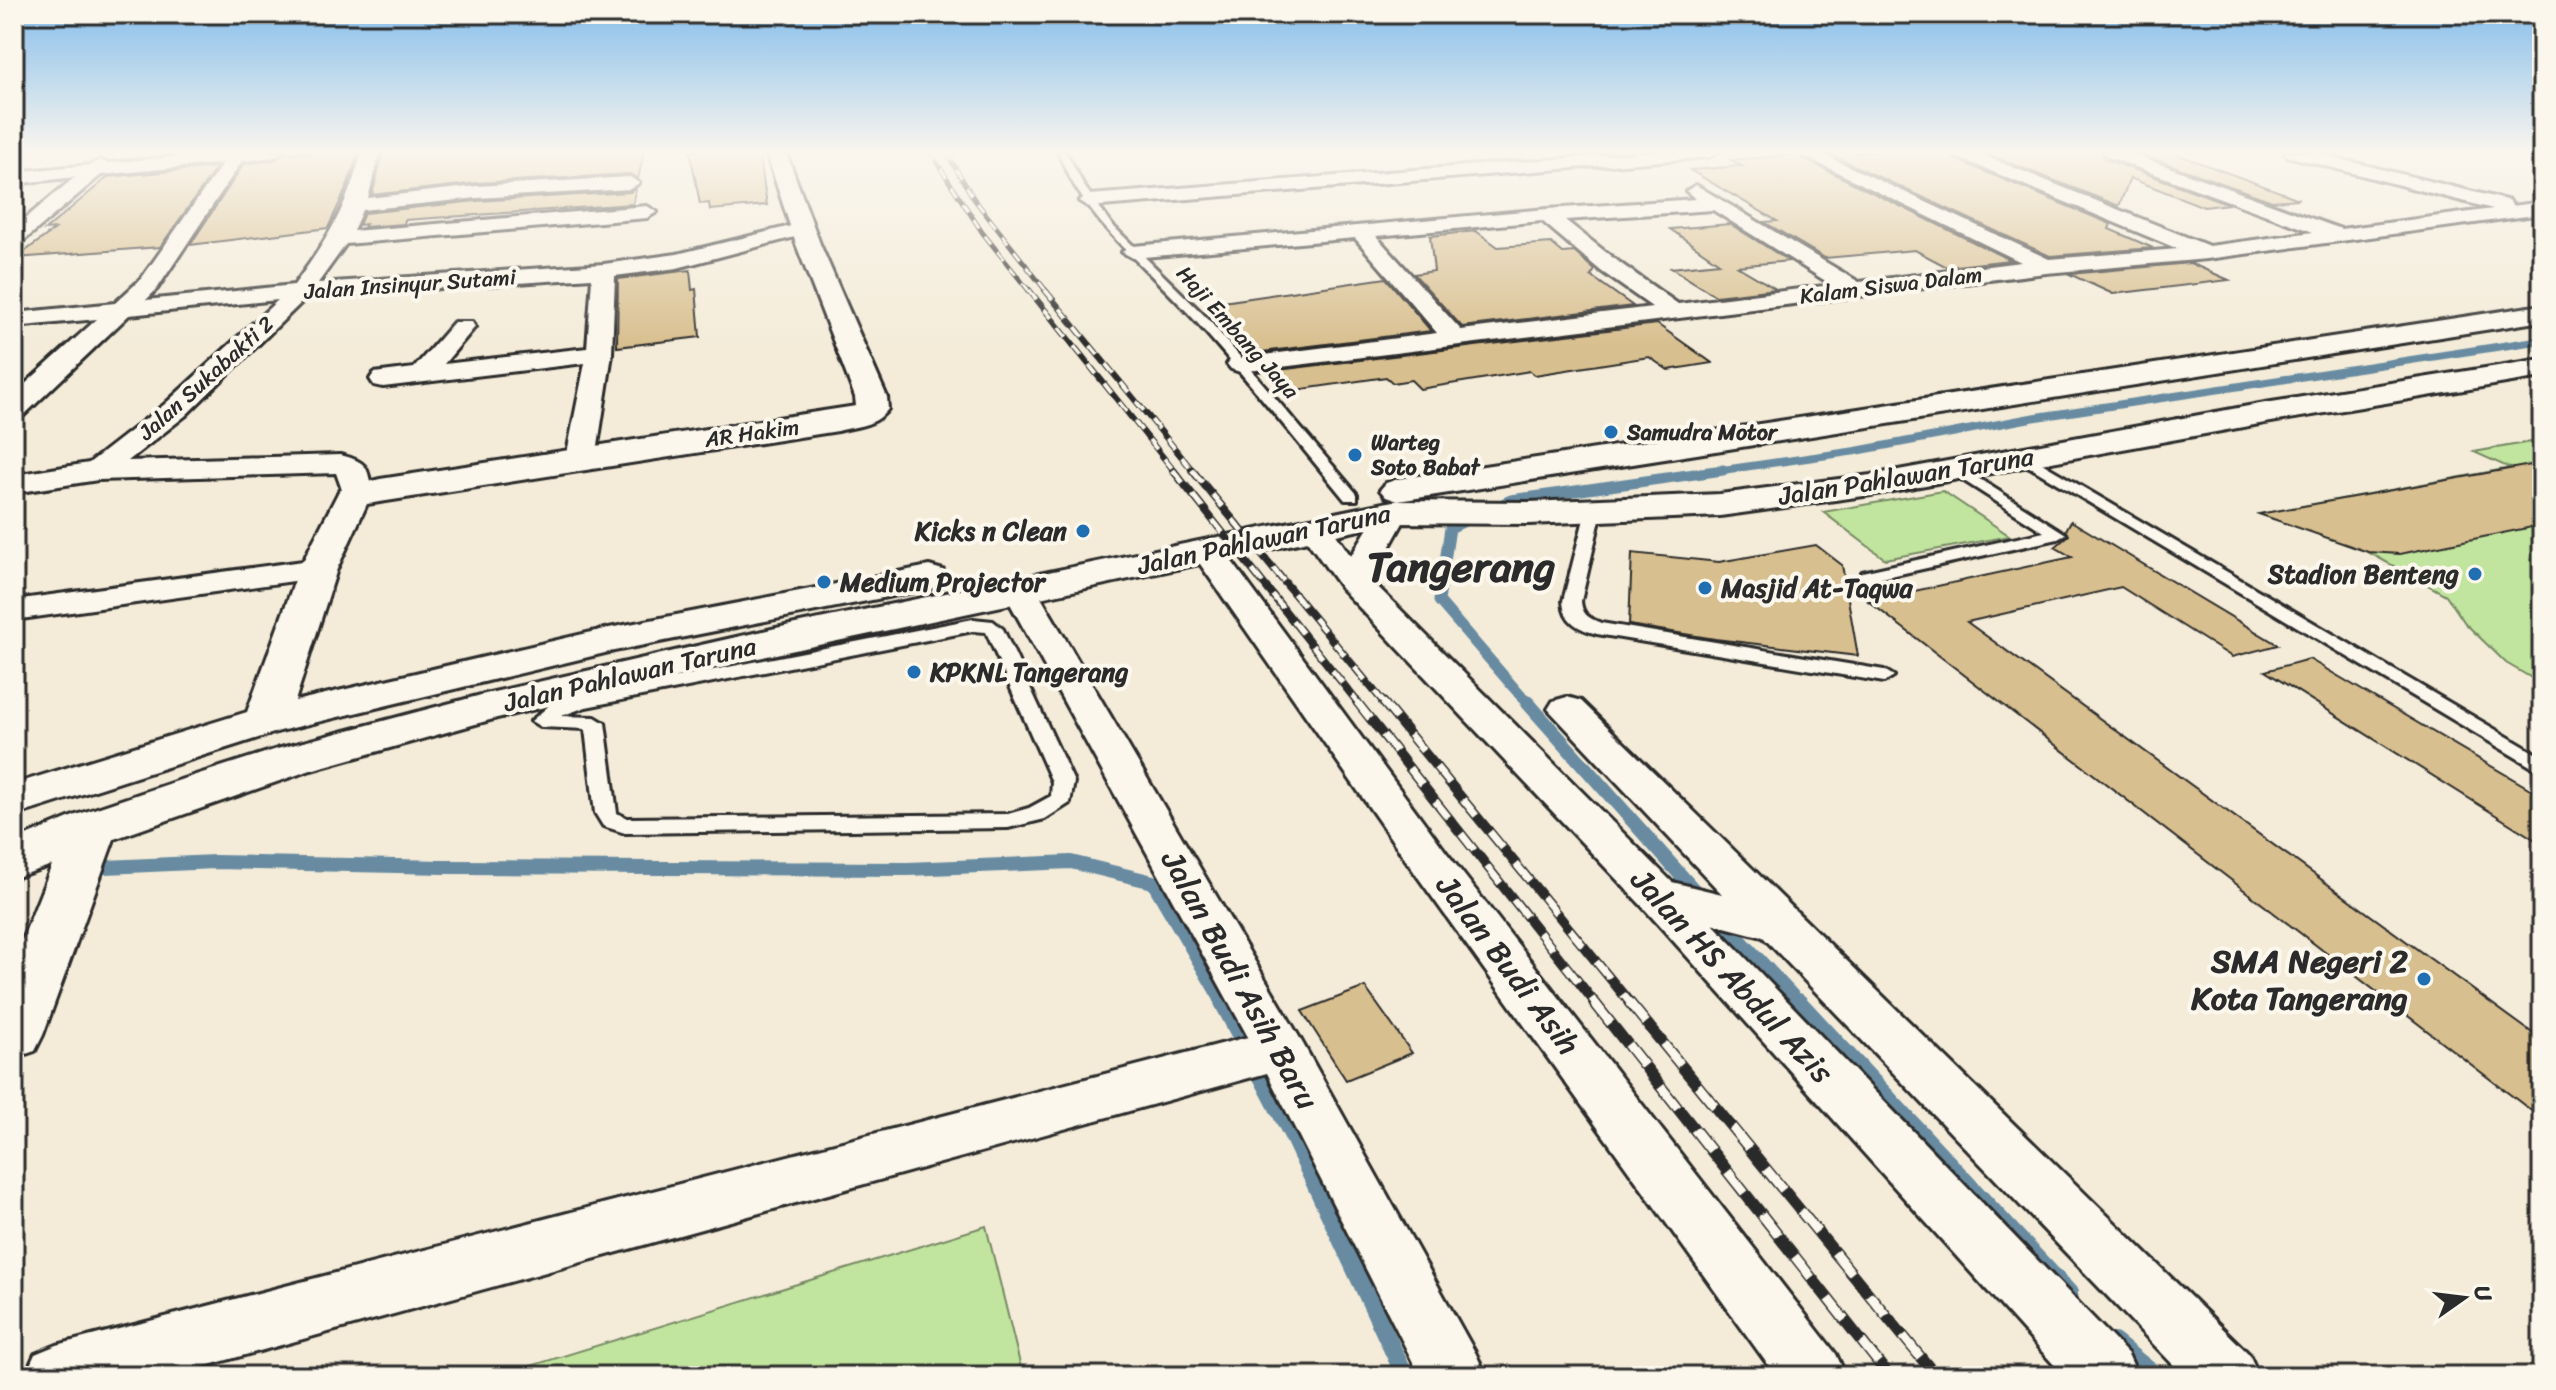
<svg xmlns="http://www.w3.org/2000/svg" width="2556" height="1390" font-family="Sriracha,sans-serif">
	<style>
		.green { fill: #c1e59e; stroke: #768864; stroke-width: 2 }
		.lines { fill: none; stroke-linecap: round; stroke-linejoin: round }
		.stream-far3 { stroke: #688ba1; stroke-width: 8 }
		.stream-far2 { stroke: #688ba1; stroke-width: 11 }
		.stream-far1 { stroke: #688ba1; stroke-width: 14 }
		.stream { stroke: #688ba1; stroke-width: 18 }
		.building { fill: #d8bf8f; stroke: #2b2b2b; stroke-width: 2 }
		.lane-casing { stroke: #2b2b2b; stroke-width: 6 }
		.street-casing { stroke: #2b2b2b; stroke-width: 6 }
		.secondary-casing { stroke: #2b2b2b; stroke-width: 6 }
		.lane { fill: #fbf7ec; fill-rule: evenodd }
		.street { fill: #fbf7ec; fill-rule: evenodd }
		.secondary { fill: #fbf7ec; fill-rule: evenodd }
		.rail-far4-casing { stroke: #2b2b2b; stroke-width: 5 }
		.rail-far3-casing { stroke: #2b2b2b; stroke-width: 6 }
		.rail-far2-casing { stroke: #2b2b2b; stroke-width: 8 }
		.rail-far1-casing { stroke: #2b2b2b; stroke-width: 10 }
		.rail-casing { stroke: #2b2b2b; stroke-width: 12 }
		.rail-far4 { stroke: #fbf7ec; stroke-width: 3; stroke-dasharray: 10; stroke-linecap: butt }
		.rail-far3 { stroke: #fbf7ec; stroke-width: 4; stroke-dasharray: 12; stroke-linecap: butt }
		.rail-far2 { stroke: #fbf7ec; stroke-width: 5; stroke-dasharray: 16; stroke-linecap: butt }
		.rail-far1 { stroke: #fbf7ec; stroke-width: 7; stroke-dasharray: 21; stroke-linecap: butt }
		.rail { stroke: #fbf7ec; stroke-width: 9; stroke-dasharray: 27; stroke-linecap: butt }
		.poi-dot { fill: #1f6fb2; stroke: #fbf7ec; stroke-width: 3 }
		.labels { text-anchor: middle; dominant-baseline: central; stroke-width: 8; stroke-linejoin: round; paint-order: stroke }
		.far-street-label { font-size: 22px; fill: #2b2b2b; stroke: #fbf7ec }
		.far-poi-label { font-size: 22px; font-weight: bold; fill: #2b2b2b; stroke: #fbf7ec; text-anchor: start }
		.street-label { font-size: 26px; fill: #2b2b2b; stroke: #fbf7ec }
		.poi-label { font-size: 26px; font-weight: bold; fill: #2b2b2b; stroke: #fbf7ec; text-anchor: start }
		.near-poi-label { font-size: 32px; font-weight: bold; fill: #2b2b2b; stroke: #fbf7ec; text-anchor: end }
		.near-street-label { font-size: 32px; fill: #2b2b2b; stroke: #fbf7ec }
		.town-label { font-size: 42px; font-weight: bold; fill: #2b2b2b; stroke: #fbf7ec }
	</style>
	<rect width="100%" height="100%" fill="#f4ecd9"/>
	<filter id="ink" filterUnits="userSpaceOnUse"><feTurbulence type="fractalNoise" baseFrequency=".0125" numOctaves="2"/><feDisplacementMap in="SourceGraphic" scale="16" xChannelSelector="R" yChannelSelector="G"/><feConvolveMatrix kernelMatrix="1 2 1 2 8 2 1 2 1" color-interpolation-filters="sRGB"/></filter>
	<g filter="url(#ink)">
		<g class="green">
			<path d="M2542,440V684L2506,663L2465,623L2446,595L2368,552L2259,514L2510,468L2474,452Z"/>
			<path d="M1943,491L2010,536L1885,559L1823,512Z"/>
			<path d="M986,1226L1023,1376H498Z"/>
		</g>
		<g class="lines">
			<path class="stream-far3" d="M1709,472L1856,451L2031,418L2542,340"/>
			<g class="stream-far2">
				<path d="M1492,509L1511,500L1723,470"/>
				<path d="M1471,518L1450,528L1439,601L1528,704"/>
			</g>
			<g class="stream-far1">
				<path d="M1527,702L1701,898"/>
				<path d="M106,867L215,862L444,867L908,869L1071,862L1153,882L1224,1004"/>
				<path d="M1719,917L1800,1004"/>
			</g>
			<g class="stream">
				<path d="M1223,1002L1292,1134L1405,1376"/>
				<path d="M1798,1002L2069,1293"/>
				<path d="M2114,1342L2156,1376"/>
			</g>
		</g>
		<g class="building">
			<path d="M383,152H644L638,179L630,174L477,183L372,195Z"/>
			<path d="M690,152H759L767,205L710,210L709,203L700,204Z"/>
			<path d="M1949,152L1954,159L2111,224L2109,229L2153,248L2050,256L1827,153Z"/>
			<path d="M1982,152H2100L2105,159L2229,204L2204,207L2130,178L2119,206Z"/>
			<path d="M2134,152H2171L2299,199L2272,201Z"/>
			<path d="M286,153L359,152L346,189L328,228L190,245L244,164L274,160Z"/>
			<path d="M1796,155L2010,260L1947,267L1915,250L1825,258L1764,222L1777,221L1690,170L1742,166L1731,160Z"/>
			<path d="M217,167L160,247L16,258L55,229L45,230L108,177Z"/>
			<path d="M636,188L633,204L405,220L404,224L364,227L366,224L359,225L364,213L477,201L630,192Z"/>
			<path d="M1730,224L1789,261L1737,266L1776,289L1716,296L1671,268L1719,263L1670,229Z"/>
			<path d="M1476,231L1498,247L1551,243L1563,253L1574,252L1595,270L1591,276L1633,306L1462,327L1414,274L1434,271L1430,236Z"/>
			<path d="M2190,263L2229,280L2113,294L2069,274Z"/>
			<path d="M690,270L692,290L696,289L700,337L617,347L618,279Z"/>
			<path d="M1386,278L1431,331L1262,352L1258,349L1244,350L1209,304Z"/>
			<path d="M1657,324L1712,363L1668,370L1649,357L1535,375L1530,371L1420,389L1411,380L1393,383L1386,377L1296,390L1278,370Z"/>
			<path d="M2542,463V525L2400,554L2368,552L2259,514Z"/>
			<path d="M2071,521L2278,645L2232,657L2121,587L1967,622L2542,1040V1119L1868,601L2072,557L2055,547L2069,535L2066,530Z"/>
			<path d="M1816,545L1842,565L1858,656L1715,639L1629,625L1632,553L1719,562Z"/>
			<path d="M2309,659L2542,796V844L2265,671Z"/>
			<path d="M1365,987L1412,1053L1346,1080L1302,1011Z"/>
		</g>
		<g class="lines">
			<g class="lane-casing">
				<g id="lane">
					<path d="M1058,152H1066L1084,186L1112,225L1207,318L1357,494V500H1345C1297,442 1250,382 1200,326C1150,269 1086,224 1058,152Z"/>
					<path d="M2023,452L2542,757V773L2018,460V454Z"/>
					<path d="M1956,464L2066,534L2058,539L1868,581L1862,580L1859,576L1862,572L2044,532L1950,472L1948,469Z"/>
					<path d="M1594,506L1602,511L1581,601C1582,615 1589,618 1601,623L1884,670L1894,676L1884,682L1597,634C1579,629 1564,622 1563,601L1586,511Z"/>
					<path d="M973,619L993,621L1003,629L1074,782L1070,803L1045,819L1008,828L625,833L603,826L595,813L585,729L541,727L531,721L551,704L585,695ZM973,631L986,632L1052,782L1051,796L1029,808L1008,814L627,818L617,813L605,723L595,717L561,716L586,707Z"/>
				</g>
			</g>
			<g class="street-casing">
				<g id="street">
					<path d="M225,152H283L274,157L242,161L157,289L146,300L294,285C330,236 345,210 362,152H380L368,198L477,186L630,177L639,183L630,189L477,198L362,210L353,231L647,206L657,212L647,218L346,244L318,283L604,264L677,254L803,223L813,229L810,233L677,268L615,276L612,354L596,458L591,464L581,467L571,464L566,458L585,363L383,387L374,385L370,379L374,373L414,368L454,322H472L475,327L444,364L587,348L592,278L307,297L185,416L128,461L340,455C369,462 368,468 372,495L368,501L357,504L346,501L336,473L98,480L14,493V475L89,463L165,404L278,300L129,315L24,415L14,417V394L97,319L14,327V313L115,303L141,279L223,163L101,175L21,243L14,245V228L75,177L14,184V172L90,165L100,160L107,163Z"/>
					<path d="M1647,152H1718L1709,157L1089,207L1079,201L1089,195Z"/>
					<path d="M1796,152H1818L2049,259L2178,249L1955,156L1952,152H1975L2209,246L2313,232L2106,156L2103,152H2127L2341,229L2493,209L2287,156L2284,152H2312L2510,201L2512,206L2542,202V214L2207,259L2046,273L1240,372L1231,369L1227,364L1231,359L1437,333L1355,238L1133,258L1122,252L1133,246L1547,209L1696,199L1686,191L1696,185L1859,282L2021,262ZM1713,210L1832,285L1678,304L1617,261L1565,220ZM1542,221L1601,271L1652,307L1461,330L1376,236Z"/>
					<path d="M1393,503L1404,505L1409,512L1371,580L1672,882L1722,894L1548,709L1553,701L1567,697L1581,701L2249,1354L2259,1376H2184L1763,937L1713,924L2128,1354L2138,1376H2064L1641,905L1341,588L1298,528L1303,521C1328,515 1337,537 1351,556L1382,505Z"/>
					<path d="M1207,541L1219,544L1446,852L1836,1354L1846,1376H1776L1415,873L1191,551L1195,544Z"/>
					<path d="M318,559L330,562L335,569L330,576L14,620V600Z"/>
					<path d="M1019,579L1031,582L1036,589L1298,1035L1476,1354L1486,1376H1420L1267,1073L169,1376H25L35,1354L57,1345L1248,1037L1002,589L1007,582Z"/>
				</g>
			</g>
			<g class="secondary-casing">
				<g id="secondary">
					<path d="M766,152H786L820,244L887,397L888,409C876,426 857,426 838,431L367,504L337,569L295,701L609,628L929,566L943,570L948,578L943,586L609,652L280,731L14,816V784L247,712L299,569L340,489L380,479L856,406L855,397L796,244Z"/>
					<path d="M2542,305V321L1398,501L1386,497L1380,490L1386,483L1398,479Z"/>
					<path d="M2542,359V377L2265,423L1871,495L1720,516L1529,524L1393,523L776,654L497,718L311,770L114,839L43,1035L35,1051L14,1058V960L52,865L14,878V841L76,815L183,779L277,749L485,694L776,628L1393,501L1529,502L1720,494L1871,475L2265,403Z"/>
				</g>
			</g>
			<use href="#lane" class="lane"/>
			<use href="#street" class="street"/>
			<use href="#secondary" class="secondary"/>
			<g class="rail-far4-casing">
				<g id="rail-far4">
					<path d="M930,152L982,232L1030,292"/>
					<path d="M946,152L974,199L1047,292"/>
				</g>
			</g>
			<g class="rail-far3-casing">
				<g id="rail-far3">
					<path d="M1029,290L1175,472"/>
					<path d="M1045,290L1194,472"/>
				</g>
			</g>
			<g class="rail-far2-casing">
				<g id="rail-far2">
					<path d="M1173,470L1359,704"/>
					<path d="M1192,470L1385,704"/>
				</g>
			</g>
			<g class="rail-far1-casing">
				<g id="rail-far1">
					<path d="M1357,702L1596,1004"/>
					<path d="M1383,702L1631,1004"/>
				</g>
			</g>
			<g class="rail-casing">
				<g id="rail">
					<path d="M1594,1002L1889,1376"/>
					<path d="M1629,1002L1936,1376"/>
				</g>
			</g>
			<use href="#rail-far4" class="rail-far4"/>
			<use href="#rail-far3" class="rail-far3"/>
			<use href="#rail-far2" class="rail-far2"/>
			<use href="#rail-far1" class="rail-far1"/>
			<use href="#rail" class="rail"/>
		</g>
	</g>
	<linearGradient id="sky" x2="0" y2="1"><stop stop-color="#85bdeb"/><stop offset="0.44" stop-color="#faf6ee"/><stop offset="1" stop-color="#faf6ee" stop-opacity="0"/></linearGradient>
	<rect width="2556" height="346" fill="url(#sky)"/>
	<g class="poi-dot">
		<circle cx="1611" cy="432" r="8"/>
		<circle cx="1355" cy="455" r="8"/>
		<circle cx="1083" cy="531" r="8"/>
		<circle cx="2475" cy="574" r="8"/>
		<circle cx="824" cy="582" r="8"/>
		<circle cx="1705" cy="588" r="8"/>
		<circle cx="914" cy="672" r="8"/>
		<circle cx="2424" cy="979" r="8"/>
	</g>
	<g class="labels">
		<g class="far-street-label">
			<text transform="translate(410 284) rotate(-4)">Jalan Insinyur Sutami</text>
			<text transform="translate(1891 285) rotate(-7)">Kalam Siswa Dalam</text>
			<text transform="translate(1238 332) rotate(48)">Haji Embang Jaya</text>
			<text transform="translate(206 378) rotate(-42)">Jalan Sukabakti 2</text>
			<text transform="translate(752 433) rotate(-8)">AR Hakim</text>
		</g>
		<g class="far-poi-label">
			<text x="1627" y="432">Samudra Motor</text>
			<text x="1371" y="442">Warteg<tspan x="1371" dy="25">Soto Babat</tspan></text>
		</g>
		<g class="street-label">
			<text transform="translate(1906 476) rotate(-9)">Jalan Pahlawan Taruna</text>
			<text transform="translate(1264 539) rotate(-12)">Jalan Pahlawan Taruna</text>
			<text transform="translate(630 674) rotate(-13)">Jalan Pahlawan Taruna</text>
		</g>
		<g class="poi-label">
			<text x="1067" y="531" text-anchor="end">Kicks n Clean</text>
			<text x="2459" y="574" text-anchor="end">Stadion Benteng</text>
			<text x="840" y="582">Medium Projector</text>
			<text x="1721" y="588">Masjid At-Taqwa</text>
			<text x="930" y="672">KPKNL Tangerang</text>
		</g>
		<g class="near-poi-label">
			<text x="2408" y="961">SMA Negeri 2<tspan x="2408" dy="37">Kota Tangerang</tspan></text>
		</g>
		<g class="near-street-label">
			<text transform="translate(1508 965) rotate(53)">Jalan Budi Asih</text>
			<text transform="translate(1732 976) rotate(47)">Jalan HS Abdul Azis</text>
			<text transform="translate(1240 980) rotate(61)">Jalan Budi Asih Baru</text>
		</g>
		<g class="town-label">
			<text x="1461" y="567">Tangerang</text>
		</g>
	</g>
	<rect width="2556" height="1390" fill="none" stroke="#fbf7ec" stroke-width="48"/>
	<rect x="24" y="24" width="2508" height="1342" fill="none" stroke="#2b2b2b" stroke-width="3" filter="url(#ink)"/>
	<g transform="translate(2464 1298) rotate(76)" stroke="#fbf7ec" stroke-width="6" paint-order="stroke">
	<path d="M0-6L14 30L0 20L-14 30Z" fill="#2b2b2b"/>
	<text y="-12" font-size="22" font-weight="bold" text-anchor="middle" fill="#2b2b2b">U</text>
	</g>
</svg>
